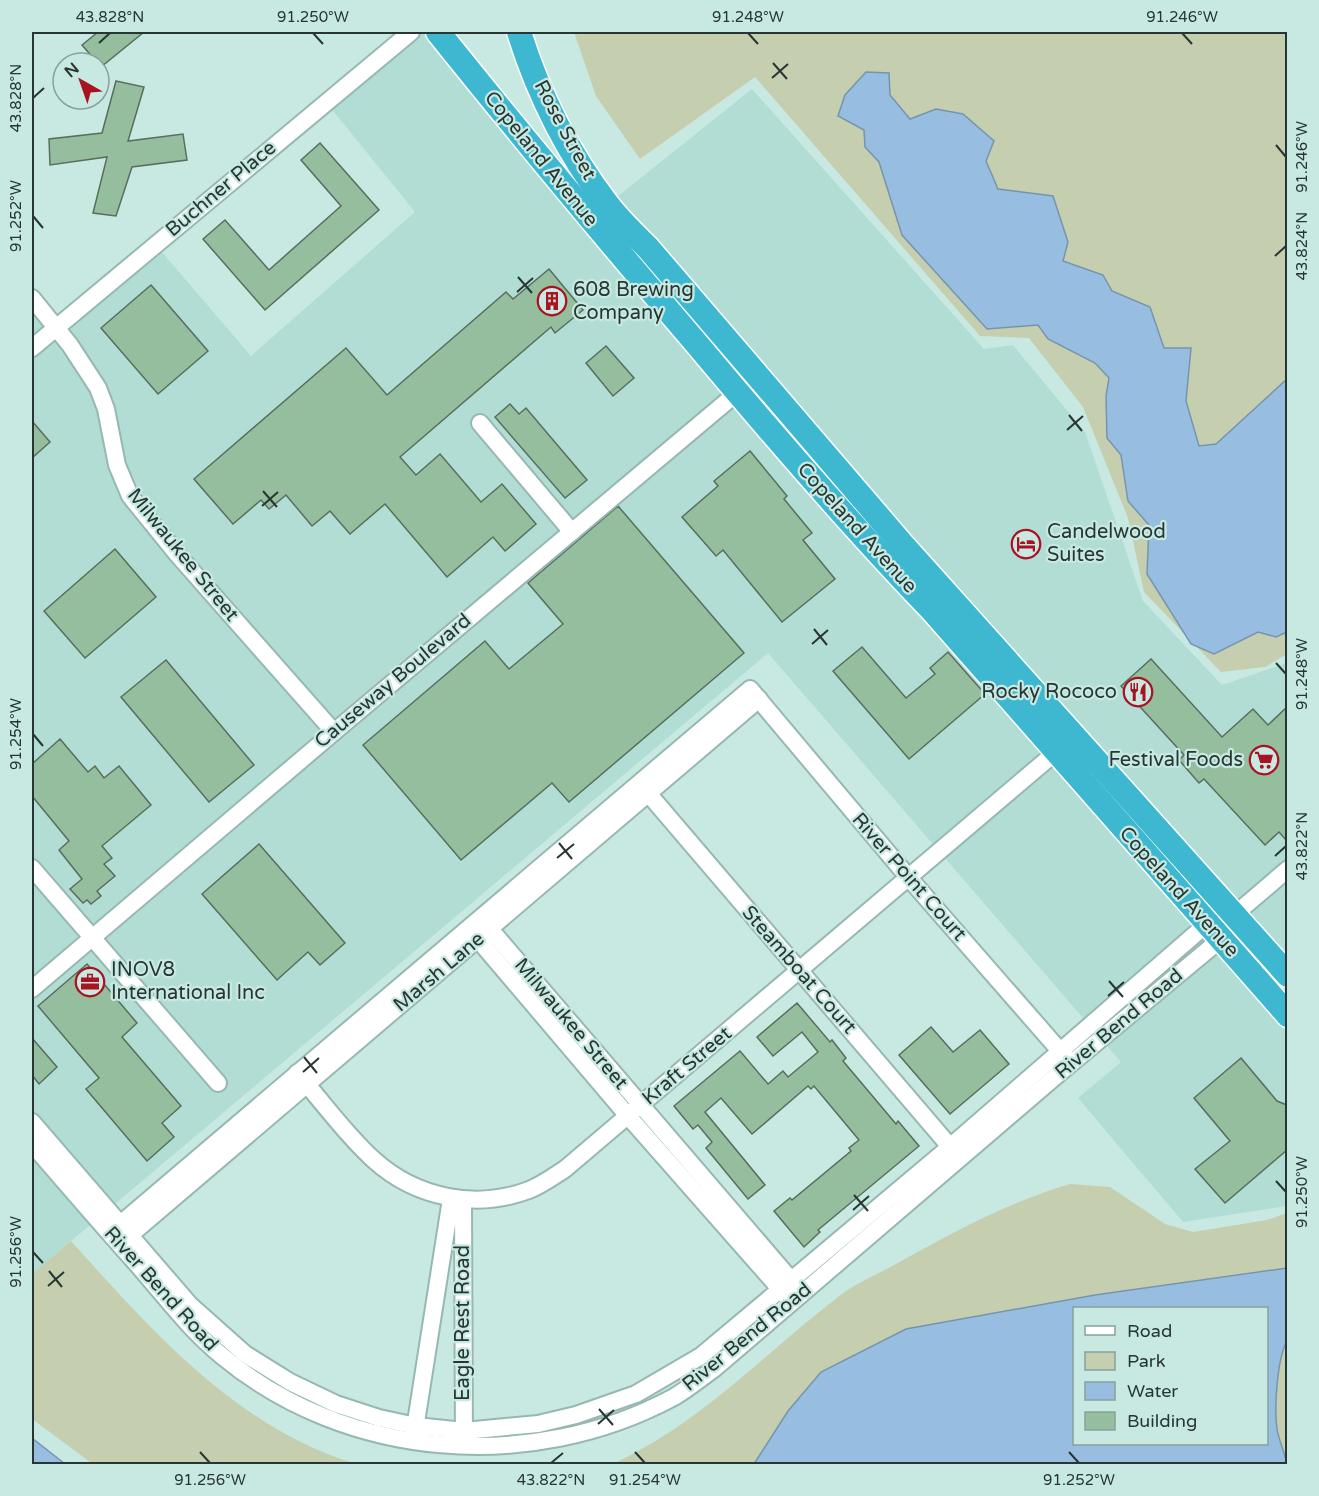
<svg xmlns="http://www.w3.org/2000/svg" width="1319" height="1496" font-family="'Varela Round',sans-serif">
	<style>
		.built { fill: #b2ddd5 }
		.green { fill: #c5ceae; fill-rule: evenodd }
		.water { fill: #97bee1; stroke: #7695ad; stroke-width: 1.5; fill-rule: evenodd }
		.building { fill: #94be9d; stroke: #596e5d; stroke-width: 1.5 }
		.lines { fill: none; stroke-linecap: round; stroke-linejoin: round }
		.minor-casing { stroke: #97b8b2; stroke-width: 20 }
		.highway-casing { stroke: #fff; stroke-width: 27 }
		.minor { stroke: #fff; stroke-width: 16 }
		.highway { stroke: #3eb8d1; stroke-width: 24 }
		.ticks { fill: none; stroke: #283633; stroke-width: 2 }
		.labels { text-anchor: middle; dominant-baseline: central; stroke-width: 4.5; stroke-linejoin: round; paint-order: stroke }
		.street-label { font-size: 20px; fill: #283633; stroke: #c7e9e2 }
		.poi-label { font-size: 20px; fill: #283633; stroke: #c7e9e2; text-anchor: start }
		.neatline { fill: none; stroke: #283633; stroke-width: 2 }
		.ticks-label { font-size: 15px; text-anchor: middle; fill: #283633 }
	</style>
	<rect width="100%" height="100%" fill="#c7e9e2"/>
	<path class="built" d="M411,32H438L588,220L752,89L984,349L1013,345L1085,432L1143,601L1222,685L1287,663V1206L1183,1222L1078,1098L1121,1062L768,653L32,1274V298L56,327L155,244L251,356L415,212L326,102Z"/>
	<g class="green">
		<path d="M574,32H1287V654L1265,667L1221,672L1144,592L1128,518L1083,407L1029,338L980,336L755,77L640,159L596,96Z"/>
		<path d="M1070,1184L1110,1187L1165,1224L1193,1232L1267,1220L1287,1213V1464H613C701,1423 763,1355 838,1297C856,1283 878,1274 898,1263C953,1232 1009,1202 1070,1184ZM1074,1308H1266V1444H1074Z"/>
		<path d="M71,1241C152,1331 236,1427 356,1464H93L32,1419V1274Z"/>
	</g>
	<g class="water">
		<path d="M866,72L889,73L890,95L910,119L936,109L963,114L994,141L986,161L998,189L1053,196L1068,242L1063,261L1103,275L1112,291L1150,307L1164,348H1191L1186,401L1199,446L1216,444L1287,379V632L1276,637L1258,632L1214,654L1191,644L1147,574L1149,525L1128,501L1121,455L1107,438L1106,396L1109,378L1095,363L1048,339L1038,325L987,329L902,235L879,162L865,147L864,130L838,116L845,95Z"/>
		<path d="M1287,1268V1341C1277,1359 1274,1408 1277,1429C1279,1441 1285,1453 1287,1464H754L788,1411L821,1372L906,1329L1095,1295ZM1074,1308H1266V1444H1074Z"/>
		<path d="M32,1438L65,1464H32Z"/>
	</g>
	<g class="building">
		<path d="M98,32H144L101,67L82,45Z"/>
		<path d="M116,81L144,87L128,141L183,134L187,160L132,167L116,216L93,213L107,157L50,165L49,139L102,133Z"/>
		<path d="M320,143L379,210L265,310L203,239L225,220L269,270L341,206L301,160Z"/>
		<path d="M549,269L583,310L555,333L551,327L400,457L416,475L440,454L481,502L502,484L536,524L505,551L493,537L447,577L385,504L350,534L330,511L312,526L286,495L269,509L261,500L233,524L194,479L346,348L387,395L506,292L513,299Z"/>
		<path d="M151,285L208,351L158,394L101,328Z"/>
		<path d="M606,346L634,378L613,396L586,363Z"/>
		<path d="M510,404L519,414L526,408L587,480L565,498L495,417Z"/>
		<path d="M32,421L50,442L32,458Z"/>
		<path d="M750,451L787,496L784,499L812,533L803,540L835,579L782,622L723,550L716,556L682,517L718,486L714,481Z"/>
		<path d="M618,506L744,653L569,802L552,783L461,860L363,745L485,641L509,669L563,624L528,583Z"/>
		<path d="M115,549L156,597L85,658L44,611Z"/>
		<path d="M862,647L906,698L935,674L930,668L948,652L985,694L909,759L833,671Z"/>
		<path d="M1151,659L1222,737L1253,709L1268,725L1287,707V841L1279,832L1265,845L1204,779L1199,783L1179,760L1184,755L1121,686Z"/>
		<path d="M166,660L254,765L209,802L121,697Z"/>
		<path d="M60,739L88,772L95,766L104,778L119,766L151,805L102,846L112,858L104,864L115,876L97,891L101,896L91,904L87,900L83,903L70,889L82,879L59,850L69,841L32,796V764Z"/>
		<path d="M259,844L345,943L320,965L308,952L277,980L202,894Z"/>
		<path d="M87,964L137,1023L122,1037L181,1106L162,1123L174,1137L147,1161L86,1089L99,1078L38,1006Z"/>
		<path d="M797,1003L830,1042L832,1040L846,1058L843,1061L896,1124L898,1121L919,1146L818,1230L820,1232L804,1247L774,1211L790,1198L792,1200L851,1151L849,1148L859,1140L814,1086L811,1089L808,1086L752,1134L721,1098L705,1112L765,1185L748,1199L706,1148L712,1142L698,1125L693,1129L674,1106L740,1051L768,1084L783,1071L788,1077L818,1052L802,1032L773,1056L757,1037Z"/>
		<path d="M931,1027L953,1052L980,1030L1009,1064L950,1114L899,1055Z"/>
		<path d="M32,1038L57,1067L39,1084L32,1075Z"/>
		<path d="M1241,1058L1277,1101L1287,1105V1150L1225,1203L1195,1169L1230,1141L1194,1098Z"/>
	</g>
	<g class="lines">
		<g class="minor-casing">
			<g id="minor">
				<path d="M32,298L70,345L98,388L106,409L117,465L130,496L177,554L334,732"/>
				<path d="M32,348L411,32"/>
				<path d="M480,423L572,532"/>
				<path d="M641,785L958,1156"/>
				<path d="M32,868L218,1083"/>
				<path d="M484,922L797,1287"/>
				<path d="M471,931L628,1116L788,1298"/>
				<path d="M32,989L334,732L757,376"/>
				<path d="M297,1073C323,1102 345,1134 374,1160C416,1198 476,1210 529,1190C542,1185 554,1176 565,1169L1056,752"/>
				<path d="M32,1122L190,1305L245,1354L290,1382L336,1404L379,1418L416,1426L464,1431L538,1424L576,1415L636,1394L701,1356L950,1147L1208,923L1216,921"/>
				<path d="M32,1144C66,1183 101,1224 136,1263C164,1295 189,1329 222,1356C347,1460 531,1474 674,1397C688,1389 701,1378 715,1368L1056,1076L1221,939L1233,916L1288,869"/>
				<path d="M463,1200L464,1443"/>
				<path d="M112,1231L750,689L909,878L1067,1059"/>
				<path d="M122,1242L759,699"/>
				<path d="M414,1435L451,1199"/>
			</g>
		</g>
		<g class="highway-casing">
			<g id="highway">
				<path d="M438,32C522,137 608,240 696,343C773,435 851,526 934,612L1288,1015"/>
				<path d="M519,32C538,93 568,153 607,204C619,220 634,234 648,248L901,543L1288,975"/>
			</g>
		</g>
		<use href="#minor" class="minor"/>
		<use href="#highway" class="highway"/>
	</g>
	<path class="ticks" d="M313,33L323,44M748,33L758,44M1182,33L1192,44M99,43L110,33M773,63L787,79M772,78L788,64M33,98L44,88M1276,145L1286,157M33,216L43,228M1275,256L1286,246M518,277L532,293M517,292L533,278M1069,415L1082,431M1067,430L1083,416M263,491L277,507M262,506L278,492M814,629L827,645M812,644L828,630M1276,663L1286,674M33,734L43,746M559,843L572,859M1275,856L1286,846M557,858L574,844M1109,981L1123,997M1108,996L1124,982M304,1057L317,1073M303,1072L319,1058M1276,1181L1286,1192M854,1195L868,1211M853,1210L869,1196M33,1252L43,1263M49,1271L62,1287M48,1286L64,1272M599,1409L613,1425M598,1424L614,1410M200,1452L210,1463M635,1452L645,1463M1069,1452L1079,1463M551,1463L563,1453"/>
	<defs>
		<g id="building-ring" transform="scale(1.5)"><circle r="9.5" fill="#c7e9e2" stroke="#a91321" stroke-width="1.5"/><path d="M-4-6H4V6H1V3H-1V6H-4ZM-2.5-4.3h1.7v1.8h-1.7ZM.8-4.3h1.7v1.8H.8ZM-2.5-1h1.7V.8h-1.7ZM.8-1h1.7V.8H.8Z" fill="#a91321"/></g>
		<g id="hotel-ring" transform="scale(1.5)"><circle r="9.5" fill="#c7e9e2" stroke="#a91321" stroke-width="1.5"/><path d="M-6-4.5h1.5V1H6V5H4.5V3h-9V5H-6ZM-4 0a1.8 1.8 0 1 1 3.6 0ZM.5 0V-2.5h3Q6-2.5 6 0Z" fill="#a91321"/></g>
		<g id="restaurant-ring" transform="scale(1.5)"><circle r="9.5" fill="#c7e9e2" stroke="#a91321" stroke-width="1.5"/><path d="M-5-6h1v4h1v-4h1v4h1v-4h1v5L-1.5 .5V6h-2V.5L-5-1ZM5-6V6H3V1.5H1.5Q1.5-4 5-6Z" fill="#a91321"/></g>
		<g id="supermarket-ring" transform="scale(1.5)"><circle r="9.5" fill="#c7e9e2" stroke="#a91321" stroke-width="1.5"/><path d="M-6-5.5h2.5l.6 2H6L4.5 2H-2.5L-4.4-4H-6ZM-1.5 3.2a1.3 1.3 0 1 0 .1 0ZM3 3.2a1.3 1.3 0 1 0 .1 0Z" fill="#a91321"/></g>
		<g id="office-ring" transform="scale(1.5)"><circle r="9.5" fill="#c7e9e2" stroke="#a91321" stroke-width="1.5"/><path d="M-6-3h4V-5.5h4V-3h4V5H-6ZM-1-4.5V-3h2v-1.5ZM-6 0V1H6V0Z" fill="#a91321"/></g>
	</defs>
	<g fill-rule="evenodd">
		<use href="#building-ring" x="552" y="301"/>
		<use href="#hotel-ring" x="1026" y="544"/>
		<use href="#restaurant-ring" x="1138" y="692"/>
		<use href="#supermarket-ring" x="1264" y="760"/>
		<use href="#office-ring" x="90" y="982"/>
	</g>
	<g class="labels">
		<g class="street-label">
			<text transform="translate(565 130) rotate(62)">Rose Street</text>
			<text transform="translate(541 159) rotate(51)">Copeland Avenue</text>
			<text transform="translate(221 189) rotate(-40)">Buchner Place</text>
			<text transform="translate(857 528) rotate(48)">Copeland Avenue</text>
			<text transform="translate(183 555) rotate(51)">Milwaukee Street</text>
			<text transform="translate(393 681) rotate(-40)">Causeway Boulevard</text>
			<text transform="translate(909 877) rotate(49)">River Point Court</text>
			<text transform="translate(1179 892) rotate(48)">Copeland Avenue</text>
			<text transform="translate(799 970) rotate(49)">Steamboat Court</text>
			<text transform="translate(439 972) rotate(-40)">Marsh Lane</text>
			<text transform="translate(571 1024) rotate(50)">Milwaukee Street</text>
			<text transform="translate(1119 1024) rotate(-40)">River Bend Road</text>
			<text transform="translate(687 1066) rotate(-40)">Kraft Street</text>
			<text transform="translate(161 1289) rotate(48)">River Bend Road</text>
			<text transform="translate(463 1323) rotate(-90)">Eagle Rest Road</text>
			<text transform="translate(747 1337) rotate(-39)">River Bend Road</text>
		</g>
		<g class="poi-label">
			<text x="573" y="290">608 Brewing<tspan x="573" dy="23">Company</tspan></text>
			<text x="1047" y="532">Candelwood<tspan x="1047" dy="23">Suites</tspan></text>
			<text x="1117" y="692" text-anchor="end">Rocky Rococo</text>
			<text x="1243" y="760" text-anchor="end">Festival Foods</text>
			<text x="111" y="970">INOV8<tspan x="111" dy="23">International Inc</tspan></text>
		</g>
	</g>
	<rect width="1319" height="1496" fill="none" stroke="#c7e9e2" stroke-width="66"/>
	<rect x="1073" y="1307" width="195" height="138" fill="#c7e9e2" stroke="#87a19c" stroke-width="1.5"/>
	<rect x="1085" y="1326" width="30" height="9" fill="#ffffff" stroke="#87a19c" stroke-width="1.5"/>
	<text x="1127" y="1337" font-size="18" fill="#283633">Road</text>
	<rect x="1085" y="1352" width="30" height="18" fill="#c5ceae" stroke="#87a19c" stroke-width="1.5"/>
	<text x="1127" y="1367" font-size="18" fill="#283633">Park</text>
	<rect x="1085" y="1382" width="30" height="18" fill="#97bee1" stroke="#87a19c" stroke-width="1.5"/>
	<text x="1127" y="1397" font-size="18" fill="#283633">Water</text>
	<rect x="1085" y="1412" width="30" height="18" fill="#94be9d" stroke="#87a19c" stroke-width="1.5"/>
	<text x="1127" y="1427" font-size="18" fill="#283633">Building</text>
	<g transform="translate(81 81) rotate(320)"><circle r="28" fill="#c7e9e2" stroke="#87a19c" stroke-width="1.5"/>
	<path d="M0-4.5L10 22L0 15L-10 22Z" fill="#a91321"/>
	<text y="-9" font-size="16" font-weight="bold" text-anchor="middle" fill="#283633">N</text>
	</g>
	<rect x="33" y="33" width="1253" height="1430" class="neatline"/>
	<g class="ticks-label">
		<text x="110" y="22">43.828°N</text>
		<text x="313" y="22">91.250°W</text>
		<text x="748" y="22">91.248°W</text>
		<text x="1182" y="22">91.246°W</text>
		<text transform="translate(16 98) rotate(-90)" y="5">43.828°N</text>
		<text transform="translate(1302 157) rotate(-90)" y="5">91.246°W</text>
		<text transform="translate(16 216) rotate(-90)" y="5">91.252°W</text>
		<text transform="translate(1302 246) rotate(-90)" y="5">43.824°N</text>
		<text transform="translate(1302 674) rotate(-90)" y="5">91.248°W</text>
		<text transform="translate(16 734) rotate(-90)" y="5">91.254°W</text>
		<text transform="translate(1302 846) rotate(-90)" y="5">43.822°N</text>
		<text transform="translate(1302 1192) rotate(-90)" y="5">91.250°W</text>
		<text transform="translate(16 1252) rotate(-90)" y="5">91.256°W</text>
		<text x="210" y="1485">91.256°W</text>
		<text x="551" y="1485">43.822°N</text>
		<text x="645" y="1485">91.254°W</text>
		<text x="1079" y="1485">91.252°W</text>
	</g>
</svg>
